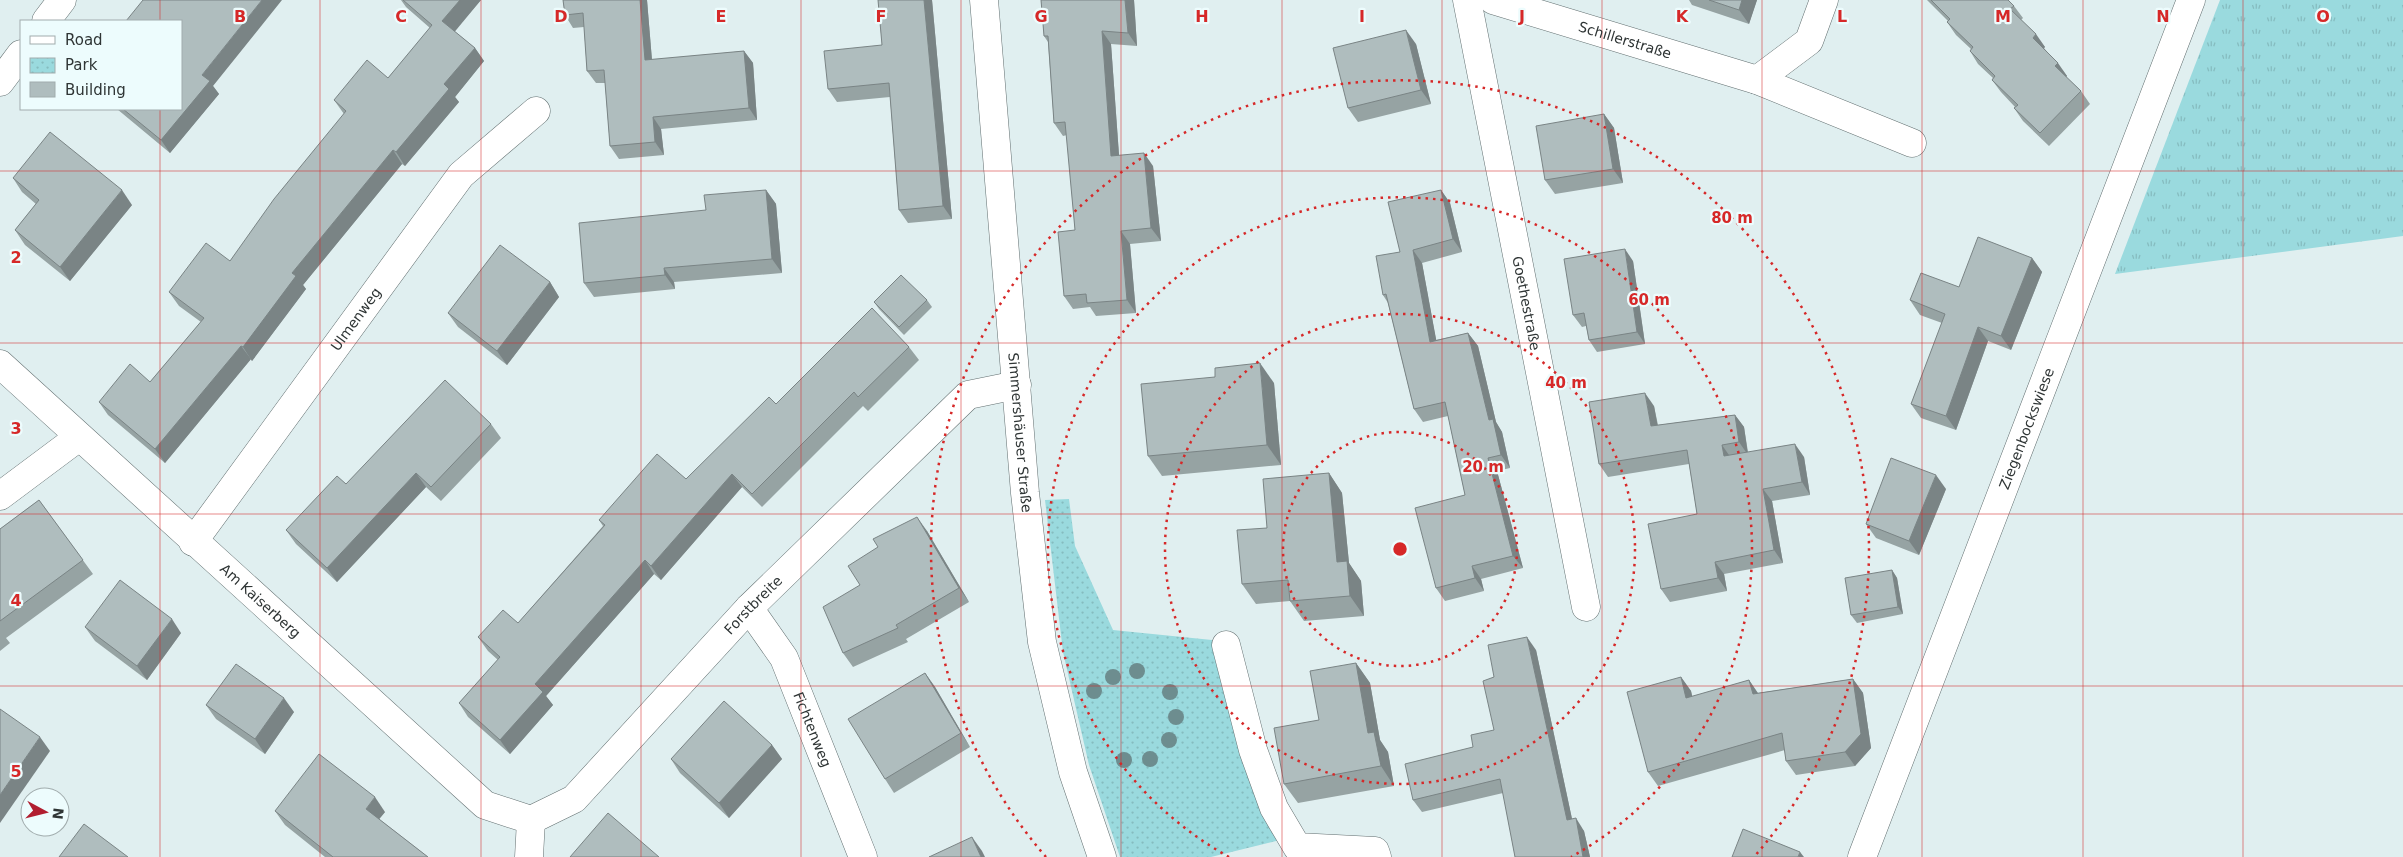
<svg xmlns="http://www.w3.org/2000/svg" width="2403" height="857" font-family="'DejaVu Sans',sans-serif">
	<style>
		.grass { fill: url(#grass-tufts) }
		.park { fill: url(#park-dots) }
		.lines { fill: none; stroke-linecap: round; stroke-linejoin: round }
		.minor-casing { stroke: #626f70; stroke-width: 29 }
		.minor { stroke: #fff; stroke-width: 28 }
		.tree { fill: #6d8d8f }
		.wall { fill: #96a3a3 }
		.shaded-wall { fill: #7a8485 }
		.building { fill: #afbdbe; stroke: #7a8485 }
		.grid { fill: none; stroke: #d62828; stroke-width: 1; stroke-opacity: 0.55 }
		.ring { fill: none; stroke: #d62828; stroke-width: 2.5; stroke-dasharray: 2.5 5 }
		.labels { text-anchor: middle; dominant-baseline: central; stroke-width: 4.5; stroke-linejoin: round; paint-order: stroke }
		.street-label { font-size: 14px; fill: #2f3535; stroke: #edfcfd }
		.grid-label { font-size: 16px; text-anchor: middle; font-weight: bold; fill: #d62828; stroke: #edfcfd; stroke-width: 4.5; stroke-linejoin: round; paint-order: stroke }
		.centre { fill: #d62828; stroke: #edfcfd; stroke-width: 2.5 }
		.ring-label { font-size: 15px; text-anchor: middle; font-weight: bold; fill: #d62828; stroke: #edfcfd; stroke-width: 4.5; stroke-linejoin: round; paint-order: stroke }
	</style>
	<defs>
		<pattern id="grass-tufts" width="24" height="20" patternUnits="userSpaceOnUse" patternTransform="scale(1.25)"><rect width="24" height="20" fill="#9adade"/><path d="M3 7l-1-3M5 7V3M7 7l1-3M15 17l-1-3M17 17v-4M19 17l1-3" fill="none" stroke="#85bcbf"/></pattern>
		<pattern id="park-dots" width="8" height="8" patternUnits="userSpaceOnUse" patternTransform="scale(1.25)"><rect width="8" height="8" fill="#9adade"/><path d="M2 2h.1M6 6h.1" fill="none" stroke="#85bcbf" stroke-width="1.8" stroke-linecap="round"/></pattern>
	</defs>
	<rect width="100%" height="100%" fill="#e0eff0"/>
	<path class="grass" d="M2220,0H2403V236L2115,274Z"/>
	<path class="park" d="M1069,499L1075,546L1113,630L1212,640L1245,754L1280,840L1211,857H1120L1089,765L1063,652L1045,500Z"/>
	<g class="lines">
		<g class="minor-casing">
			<g id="minor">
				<path id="s1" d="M984,0L1025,493L1042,642L1073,772L1102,857"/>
				<path id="s2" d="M1467,0L1586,607"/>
				<path id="s3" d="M1493,0L1757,80L1912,143"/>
				<path d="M46,21L62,0"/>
				<path d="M1757,80L1809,41L1824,0"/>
				<path d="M0,82L21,54"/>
				<path id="s4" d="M0,364L485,805L531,820"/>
				<path d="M0,496L79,437"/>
				<path id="s5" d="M193,542L461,175L536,111"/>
				<path id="s6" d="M749,608L784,658L863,857"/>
				<path d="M1226,645L1253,750L1274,808L1297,847L1375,851L1377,857"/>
				<path id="s7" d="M531,820L574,799L749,608L968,395L1017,385"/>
				<path d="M529,857L531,820"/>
				<path id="s8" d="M1862,857L2191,0"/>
			</g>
		</g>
		<use href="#minor" class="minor"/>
	</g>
	<g class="tree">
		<circle cx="1137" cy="671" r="8"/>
		<circle cx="1113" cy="677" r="8"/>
		<circle cx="1094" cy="691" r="8"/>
		<circle cx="1170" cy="692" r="8"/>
		<circle cx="1176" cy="717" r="8"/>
		<circle cx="1169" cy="740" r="8"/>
		<circle cx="1150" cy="759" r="8"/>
		<circle cx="1124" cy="760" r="8"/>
	</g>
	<g class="wall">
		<path d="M401,0H481L454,31L475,48L484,61L455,97L459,102L405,166L402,164L303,285L306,289L252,361L251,359L165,463L108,415L99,402L150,382L201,322L179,306L169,292L230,261L344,114L334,100L388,78L430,28L406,7Z"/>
		<path d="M563,0H647L652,60L744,51L753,63L757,120L661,129L664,155L619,159L610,146L605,83H596L587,71L584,27L573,28L565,15Z"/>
		<path d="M878,0H932L952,219L908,223L899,210L890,97L837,102L828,89L882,45Z"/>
		<path d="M1041,0H1134L1137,46L1111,44L1119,155L1153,166L1161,241L1130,244L1136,313L1096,316L1090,307L1073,309L1064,296L1075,230L1067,135L1063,136L1054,123L1048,42L1044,36Z"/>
		<path d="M1689,0H1757L1749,24L1692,5Z"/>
		<path d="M1927,0H2008L2014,6L2023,18L2021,20L2045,47L2044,48L2067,76L2066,77L2081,91L2090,104L2049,146L2023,121L2014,108L2015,107L2001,92L1992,80L1993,78L1978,64L1970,51L1971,49L1956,35L1947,22L1948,21Z"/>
		<path d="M1416,44L1431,104L1358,122L1348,108Z"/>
		<path d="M213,86L219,94L170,153L117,109H181Z"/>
		<path d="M1604,114L1614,128L1623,183L1555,194L1545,180Z"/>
		<path d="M13,178L132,205L70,281L25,245L15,230L36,204L22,192Z"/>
		<path d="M766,190L776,204L782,273L674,282L675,289L594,297L584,283L706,210Z"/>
		<path d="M1441,190L1450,203L1462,252L1422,263L1436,340L1468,333L1478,346L1496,422L1502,432L1510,468L1497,471L1523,568L1481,579L1484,591L1445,601L1436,588L1465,495L1448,416L1423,422L1414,409L1388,303L1383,295L1400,252Z"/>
		<path d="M2032,258L2042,272L2011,350L1988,341L1956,430L1921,418L1911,404L1942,323L1920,315L1910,300L1959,287Z"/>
		<path d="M1633,261L1645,344L1597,352L1589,340L1586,326L1582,327L1573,315Z"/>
		<path d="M550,282L559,297L507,365L458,327L448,313Z"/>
		<path d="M927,300L932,307L904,335L879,309L874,302Z"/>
		<path d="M909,347L919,360L868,411L863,406L762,507L742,487L661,580L654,574L546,696L553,705L510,754L468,717L459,703L498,660L488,651L478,637L518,623L603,526L599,520L686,479L776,404Z"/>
		<path d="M1274,383L1281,465L1162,476L1148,456Z"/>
		<path d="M1654,406L1658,425L1735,415L1744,427L1748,452L1804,457L1810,495L1772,501L1783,563L1724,574L1727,591L1670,602L1661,589L1697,514L1689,464L1608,477L1599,464Z"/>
		<path d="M491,424L501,438L441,501L426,487L337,582L296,544L286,530L346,484Z"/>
		<path d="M1329,473L1342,493L1349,563L1361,581L1364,616L1304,621L1290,601L1256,604L1242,584L1267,528Z"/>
		<path d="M1946,489L1919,555L1876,538L1866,524Z"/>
		<path d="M39,500L93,574L6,638L10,643L0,651V529Z"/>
		<path d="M927,531L969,602L906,639L908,642L853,667L843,653L860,585Z"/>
		<path d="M1892,570L1897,578L1903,614L1857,623L1851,615Z"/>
		<path d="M85,627L181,633L147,680L95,641Z"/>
		<path d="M1536,650L1572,819L1584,831L1590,857H1515L1503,793L1422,812L1413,800L1473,747L1494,730V677Z"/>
		<path d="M1356,663L1370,683L1380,740L1388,752L1394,786L1298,803L1284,784L1319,720Z"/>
		<path d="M925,673L935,687L970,747L894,793L885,779Z"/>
		<path d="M1681,677L1691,691L1692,697L1749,680L1758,693L1853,679L1863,693L1871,748L1855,766L1796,775L1786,761L1785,750L1658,786L1648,772Z"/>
		<path d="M206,705L294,712L265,754L216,719Z"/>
		<path d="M772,745L782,759L729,818L680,773L671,759Z"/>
		<path d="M275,811L385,812L379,819L428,857H325L285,825Z"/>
	</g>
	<g class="shaded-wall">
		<path d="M262,0H282L213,86L219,94L170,153L161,140L202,75Z"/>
		<path d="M460,0H481L452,35L442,21Z"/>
		<path d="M640,0H647L653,73L645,60Z"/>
		<path d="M924,0H932L952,219L943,206Z"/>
		<path d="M1125,0H1134L1137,46L1128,33Z"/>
		<path d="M1742,0H1757L1749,24L1739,10Z"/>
		<path d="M1406,30L1416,44L1431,104L1421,90Z"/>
		<path d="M1102,31L1111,44L1120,169L1111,156Z"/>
		<path d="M2036,34L2045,47L2042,50L2033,38Z"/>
		<path d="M475,48L484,61L455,97L459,102L405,166L396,152L444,84Z"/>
		<path d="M744,51L753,63L757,120L749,108Z"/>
		<path d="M2058,63L2067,76L2064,79L2055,66Z"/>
		<path d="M1604,114L1614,128L1623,183L1613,169Z"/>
		<path d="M653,117L661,129L664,155L655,142Z"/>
		<path d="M393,150L402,164L303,285L306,289L252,361L243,347L292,273Z"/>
		<path d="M1144,153L1153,166L1161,241L1151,228Z"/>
		<path d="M122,190L132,205L70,281L60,267Z"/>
		<path d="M766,190L776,204L782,273L772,259Z"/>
		<path d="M1441,190L1450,203L1462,252L1453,239Z"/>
		<path d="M1121,231L1130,244L1136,313L1127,300Z"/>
		<path d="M1625,249L1633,261L1645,344L1637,332Z"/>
		<path d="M1413,250L1422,263L1439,355L1430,342Z"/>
		<path d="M2032,258L2042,272L2011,350L2001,336Z"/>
		<path d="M664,268L674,282L675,289L665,275Z"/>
		<path d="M550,282L559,297L507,365L497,351Z"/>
		<path d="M1978,327L1988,341L1956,430L1946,416Z"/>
		<path d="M1468,333L1478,346L1496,422L1502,432L1510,468L1501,455L1489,420Z"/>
		<path d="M241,346L251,359L165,463L155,449Z"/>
		<path d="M1260,363L1274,383L1281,465L1267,445Z"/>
		<path d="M1645,393L1654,406L1660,439L1651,426Z"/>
		<path d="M1735,415L1744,427L1748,455L1739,442Z"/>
		<path d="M1795,444L1804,457L1810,495L1802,482Z"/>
		<path d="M1722,445L1731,458L1724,456Z"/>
		<path d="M1488,458L1497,471L1523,568L1513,556Z"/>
		<path d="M416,473L426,487L337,582L327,568Z"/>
		<path d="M1329,473L1342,493L1349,563L1361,581L1364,616L1350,596L1337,562Z"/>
		<path d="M732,474L742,487L661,580L651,566Z"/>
		<path d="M1936,475L1946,489L1919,555L1909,541Z"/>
		<path d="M1763,489L1772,501L1783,563L1774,550Z"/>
		<path d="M917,517L927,531L969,602L959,588Z"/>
		<path d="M645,560L654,574L546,696L553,705L510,754L500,740L535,684Z"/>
		<path d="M1715,562L1724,574L1727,591L1718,578Z"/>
		<path d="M1472,566L1481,579L1484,591L1475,578Z"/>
		<path d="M1892,570L1897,578L1903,614L1898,607Z"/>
		<path d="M172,619L181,633L147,680L137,666Z"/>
		<path d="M1527,637L1536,650L1575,833L1567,820Z"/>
		<path d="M1356,663L1370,683L1380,740L1388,752L1394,786L1381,766L1368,733Z"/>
		<path d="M925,673L935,687L970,747L961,733Z"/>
		<path d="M1681,677L1691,691L1696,712L1686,698Z"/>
		<path d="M1853,679L1863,693L1871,748L1855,766L1845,752Z"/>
		<path d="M1749,680L1759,695L1753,694Z"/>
		<path d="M284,698L294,712L265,754L255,739Z"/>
		<path d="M40,737L50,751L0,823V795Z"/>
		<path d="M772,745L782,759L729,818L719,803Z"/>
		<path d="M375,797L385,812L376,823L366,809Z"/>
		<path d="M1576,818L1584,831L1590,857H1583Z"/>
		<path d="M972,837L982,851L985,857H981Z"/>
		<path d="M1800,852L1804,857H1798Z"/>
	</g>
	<g class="building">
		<path d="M143,0H262L202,75L210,81L161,140L123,109H181V21H126Z"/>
		<path d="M403,0H460L442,21L475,48L444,84L449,89L396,152L393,150L292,273L296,276L243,347L241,346L155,449L99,402L130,364L150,382L204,318L169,292L206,243L230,261L274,199L346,111L334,100L367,60L388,78L432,25Z"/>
		<path d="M563,0H640L645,60L744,51L749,108L653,117L655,142L610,146L604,70L587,71L583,13L565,15Z"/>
		<path d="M878,0H924L943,206L899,210L889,83L828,89L824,51L882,45Z"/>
		<path d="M1041,0H1125L1128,33L1102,31L1111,156L1144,153L1151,228L1121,231L1127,300L1087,303L1086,294L1064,296L1058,232L1075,230L1065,122L1054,123L1048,36H1044Z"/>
		<path d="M1709,0H1742L1739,10Z"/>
		<path d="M1931,0H2008L2014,6L2010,9L2036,34L2033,38L2058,63L2055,66L2081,91L2040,133L2014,108L2018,105L1992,80L1995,76L1970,51L1973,47L1947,22L1950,19Z"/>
		<path d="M1406,30L1421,90L1348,108L1333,48Z"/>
		<path d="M1604,114L1613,169L1545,180L1536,126Z"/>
		<path d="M50,132L122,190L60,267L15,230L39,200L13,178Z"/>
		<path d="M766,190L772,259L664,268L665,275L584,283L579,223L706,210L704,195Z"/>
		<path d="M1441,190L1453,239L1413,250L1430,342L1468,333L1489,420L1493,419L1501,455L1488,458L1513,556L1472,566L1475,578L1436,588L1415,508L1465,495L1445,402L1414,409L1386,294L1383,295L1376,256L1400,252L1388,202Z"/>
		<path d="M1978,237L2032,258L2001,336L1978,327L1946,416L1911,404L1945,314L1910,300L1921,273L1959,287Z"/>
		<path d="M500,245L550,282L497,351L448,313Z"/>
		<path d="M1625,249L1637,332L1589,340L1584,313L1573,315L1564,259Z"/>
		<path d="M901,275L927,300L899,327L874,302Z"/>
		<path d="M872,308L909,347L858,397L854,392L752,494L732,474L651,566L645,560L535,684L543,692L500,740L459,703L500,657L478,637L503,610L518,623L605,525L599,520L657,454L686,479L769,397L776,404Z"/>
		<path d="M1260,363L1267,445L1148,456L1141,384L1215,377V368Z"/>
		<path d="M445,380L491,424L431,487L416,473L327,568L286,530L337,476L346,484Z"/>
		<path d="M1645,393L1651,426L1735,415L1739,442L1722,445L1724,456L1795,444L1802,482L1763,489L1774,550L1715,562L1718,578L1661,589L1648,524L1697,514L1687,450L1599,464L1589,402Z"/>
		<path d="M1891,458L1936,475L1909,541L1866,524Z"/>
		<path d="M1329,473L1337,562L1347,561L1350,596L1290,601L1288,580L1242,584L1237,530L1267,528L1263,479Z"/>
		<path d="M39,500L83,560L0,621V529Z"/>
		<path d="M917,517L959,588L896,625L898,628L843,653L823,607L860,585L848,566L878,547L873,539Z"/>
		<path d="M1892,570L1898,607L1851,615L1845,578Z"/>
		<path d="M120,580L172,619L137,666L85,627Z"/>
		<path d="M1527,637L1567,820L1576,818L1583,857H1515L1500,779L1413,800L1405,764L1473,747L1471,735L1494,730L1483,681L1494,677L1488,645Z"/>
		<path d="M1356,663L1368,733L1374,732L1381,766L1284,784L1274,728L1319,720L1310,671Z"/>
		<path d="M236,664L284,698L255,739L206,705Z"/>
		<path d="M925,673L961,733L885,779L848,719Z"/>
		<path d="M1681,677L1686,698L1749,680L1753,694L1853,679L1861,734L1845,752L1786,761L1782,733L1648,772L1627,692Z"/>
		<path d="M724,701L772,745L719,803L671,759Z"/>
		<path d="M0,709L40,737L0,795Z"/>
		<path d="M319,754L375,797L366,809L428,857H333L275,811Z"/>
		<path d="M608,813L659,857H570Z"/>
		<path d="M84,824L128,857H59Z"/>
		<path d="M1743,829L1800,852L1798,857H1732Z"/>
		<path d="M972,837L981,857H929Z"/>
	</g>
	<path class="grid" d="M160,0V21M320,0V857M481,0V857M641,0V857M801,0V857M961,0V857M1121,0V857M1282,0V857M1442,0V857M1602,0V857M1762,0V857M1922,0V857M2083,0V857M2243,0V857M160,109V857M0,171H2403M0,343H2403M0,514H2403M0,686H2403"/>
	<g class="ring">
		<circle cx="1400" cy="549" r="117"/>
		<circle cx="1400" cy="549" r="235"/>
		<path d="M1229 857A352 352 0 1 1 1571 857"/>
		<path d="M1046 857A469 469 0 1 1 1754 857"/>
	</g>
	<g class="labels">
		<g class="street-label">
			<text stroke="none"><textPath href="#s3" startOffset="138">Schillerstraße</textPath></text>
			<text stroke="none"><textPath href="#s2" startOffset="309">Goethestraße</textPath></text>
			<text stroke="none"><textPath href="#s5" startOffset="276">Ulmenweg</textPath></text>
			<text stroke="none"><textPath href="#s8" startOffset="459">Ziegenbockswiese</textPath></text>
			<text stroke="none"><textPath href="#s1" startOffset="434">Simmershäuser Straße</textPath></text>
			<text stroke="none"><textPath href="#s4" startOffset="352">Am Kaiserberg</textPath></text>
			<text stroke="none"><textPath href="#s7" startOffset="312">Forstbreite</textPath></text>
			<text stroke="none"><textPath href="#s6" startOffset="138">Fichtenweg</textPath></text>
		</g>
	</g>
	<g class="grid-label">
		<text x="240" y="22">B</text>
		<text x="401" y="22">C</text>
		<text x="561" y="22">D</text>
		<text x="721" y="22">E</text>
		<text x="881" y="22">F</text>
		<text x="1041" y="22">G</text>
		<text x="1202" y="22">H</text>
		<text x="1362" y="22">I</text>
		<text x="1522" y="22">J</text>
		<text x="1682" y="22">K</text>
		<text x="1842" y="22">L</text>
		<text x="2003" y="22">M</text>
		<text x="2163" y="22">N</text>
		<text x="2323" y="22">O</text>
		<text x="16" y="263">2</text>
		<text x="16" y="434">3</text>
		<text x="16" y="606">4</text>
		<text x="16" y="777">5</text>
	</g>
	<circle cx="1400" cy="549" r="8" class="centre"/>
	<g class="ring-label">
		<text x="1732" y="223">80 m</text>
		<text x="1649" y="305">60 m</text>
		<text x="1566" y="388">40 m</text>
		<text x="1483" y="472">20 m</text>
	</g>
	<rect x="20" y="20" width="162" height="90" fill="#edfcfd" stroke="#a1acad"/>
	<rect x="30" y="36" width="25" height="8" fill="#ffffff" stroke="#a1acad"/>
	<text x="65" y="45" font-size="15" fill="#2f3535">Road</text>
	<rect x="30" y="58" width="25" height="15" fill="url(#park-dots)" stroke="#a1acad"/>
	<text x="65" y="70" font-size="15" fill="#2f3535">Park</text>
	<rect x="30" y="82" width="25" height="15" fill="#afbdbe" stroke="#a1acad"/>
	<text x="65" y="95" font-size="15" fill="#2f3535">Building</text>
	<g transform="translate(45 812) rotate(97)"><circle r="24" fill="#edfcfd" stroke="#a1acad"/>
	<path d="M0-4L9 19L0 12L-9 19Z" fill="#b11e30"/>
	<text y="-8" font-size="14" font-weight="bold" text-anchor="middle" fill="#2f3535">N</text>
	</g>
</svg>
